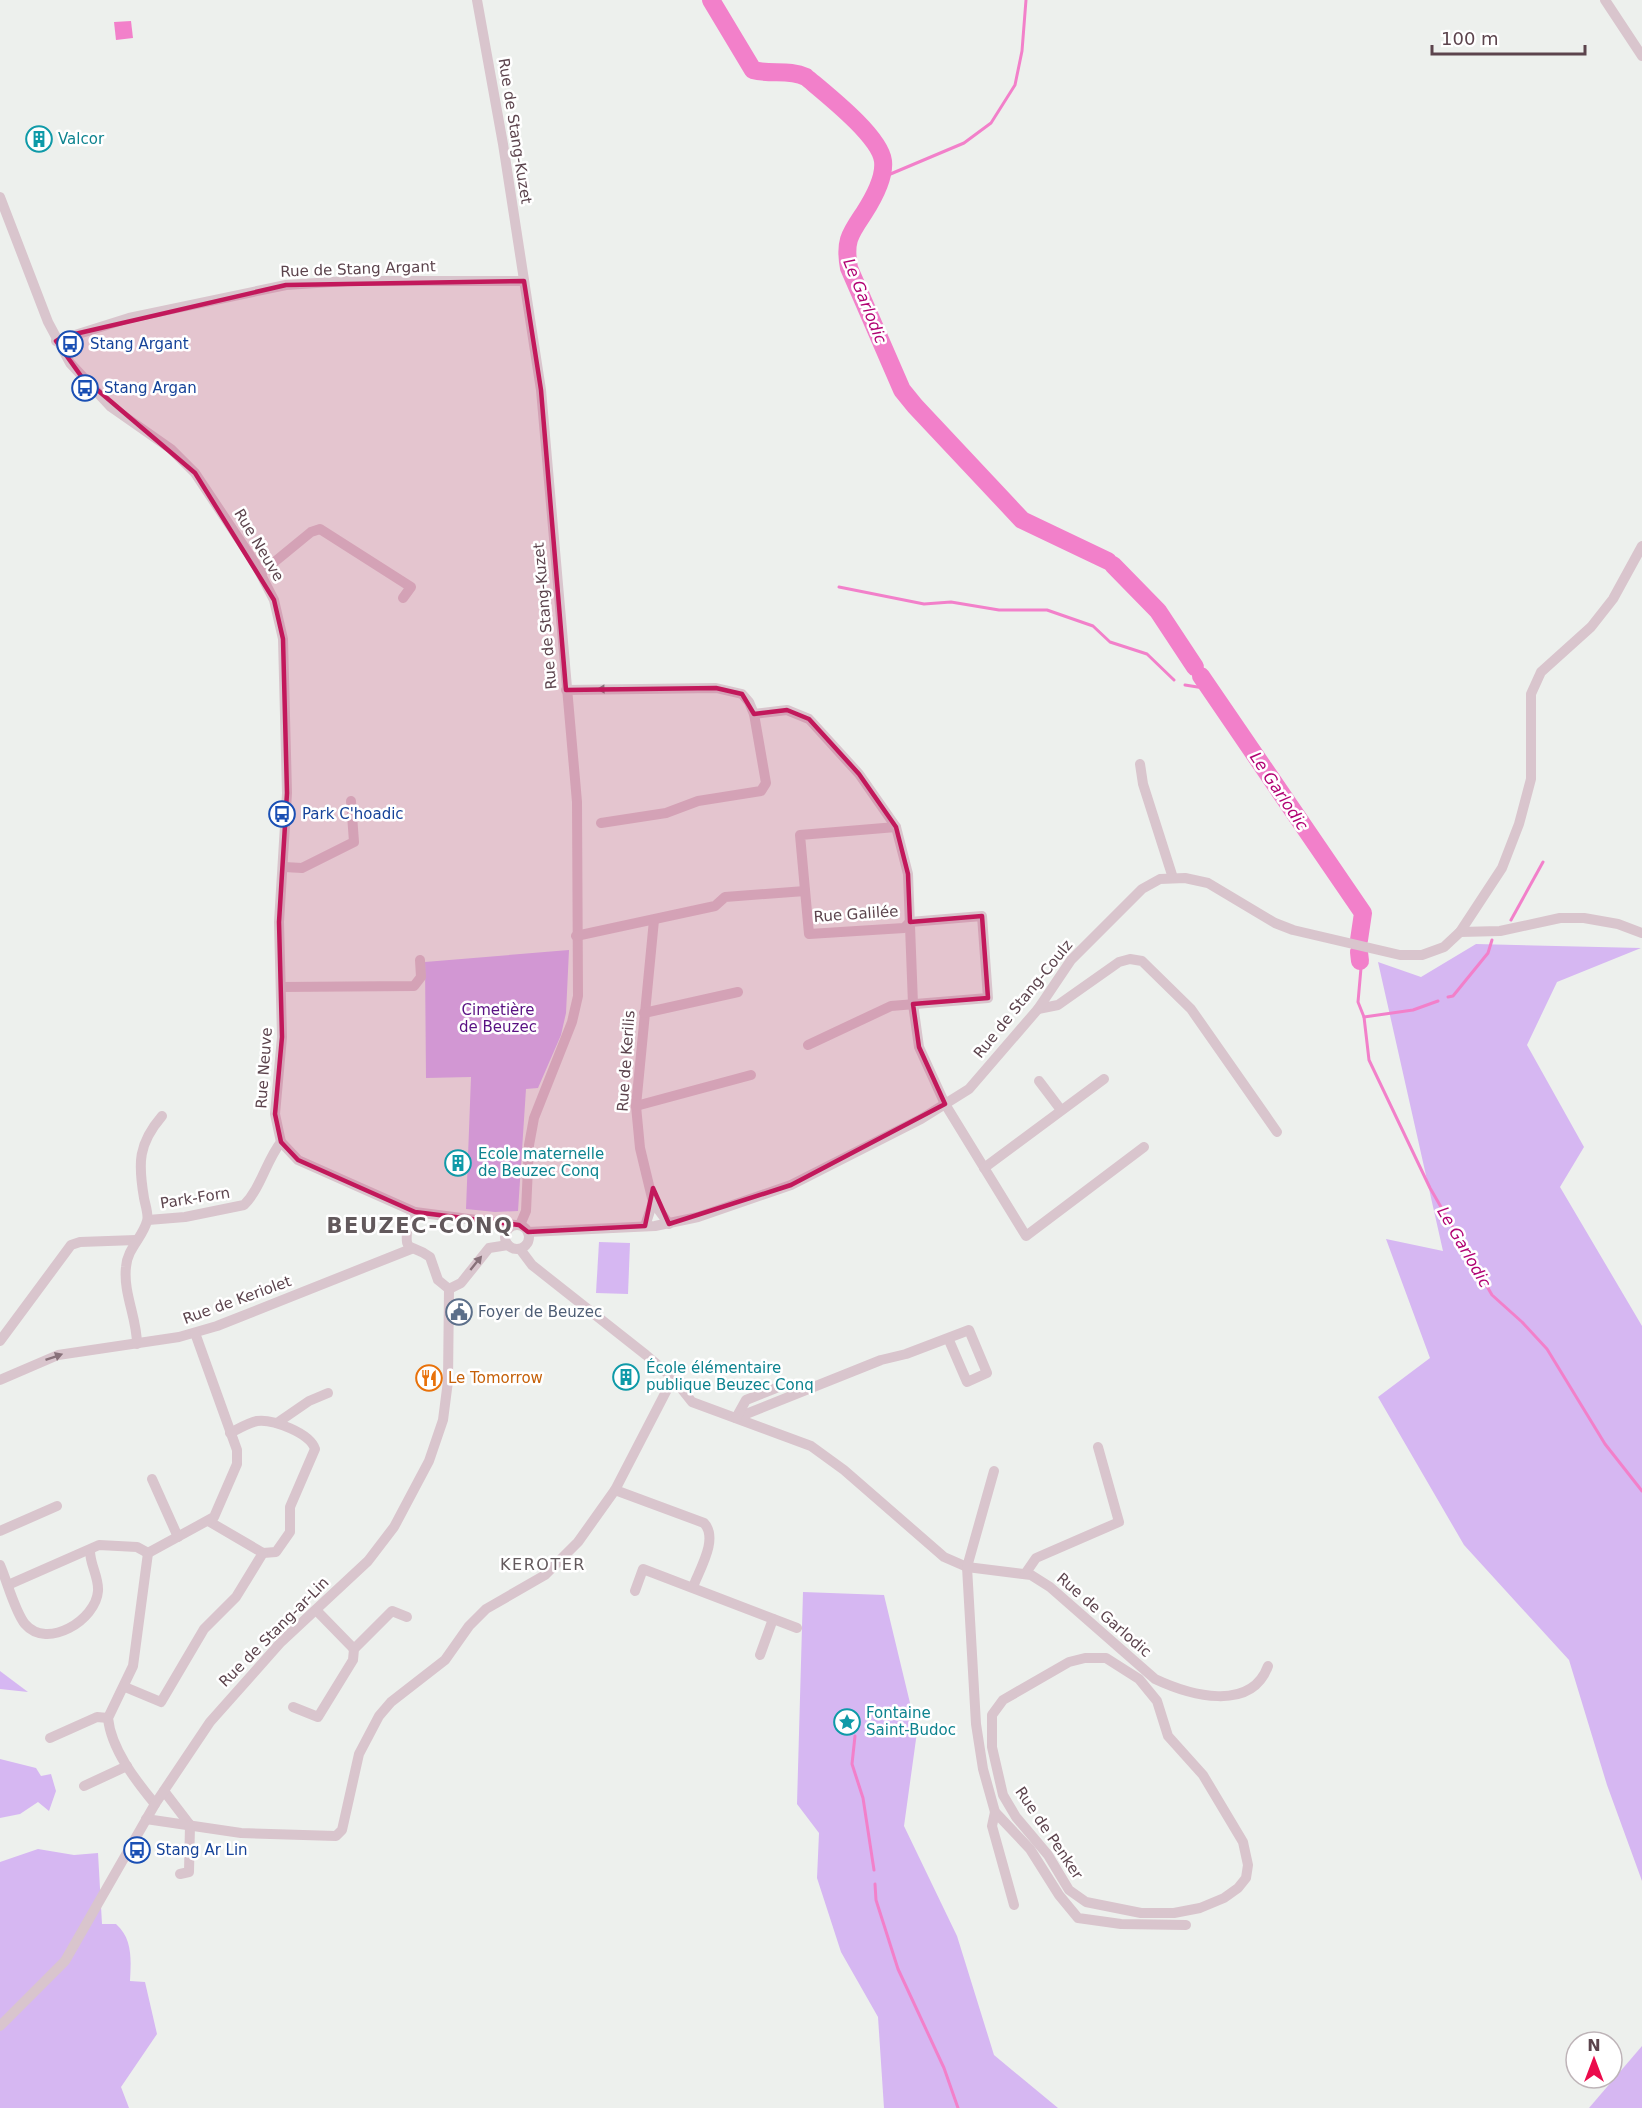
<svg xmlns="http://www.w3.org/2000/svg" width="1642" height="2108" font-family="'DejaVu Sans',sans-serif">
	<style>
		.green { fill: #d6b7f2 }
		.water { fill: #f280ca }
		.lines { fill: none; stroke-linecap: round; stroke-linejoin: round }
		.stream { stroke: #f280ca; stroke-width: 3 }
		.river { stroke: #f280ca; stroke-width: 18 }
		.street { stroke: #d9c5cd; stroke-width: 10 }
		.oneway { fill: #88717a }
		.marked { fill: #c2185b; fill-opacity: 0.2; stroke: #c2185b; stroke-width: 4.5; stroke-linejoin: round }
		.labels { text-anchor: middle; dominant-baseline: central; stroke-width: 5; stroke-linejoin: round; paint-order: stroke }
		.street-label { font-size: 15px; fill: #5c444d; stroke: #fff }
		.culture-label { font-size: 15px; fill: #0d838f; stroke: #fff; text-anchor: start }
		.transit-label { font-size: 15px; fill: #164399; stroke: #fff; text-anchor: start }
		.park-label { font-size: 15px; fill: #591082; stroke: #fff }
		.service-label { font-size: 15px; fill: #4e5e75; stroke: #fff; text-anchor: start }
		.food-label { font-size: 15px; fill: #c56008; stroke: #fff; text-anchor: start }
		.water-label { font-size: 16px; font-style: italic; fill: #b10273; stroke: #fff }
		.neighbourhood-label { font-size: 16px; letter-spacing: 1.5px; fill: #62595c; stroke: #fff }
		.district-label { font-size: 21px; font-weight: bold; letter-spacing: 1.5px; fill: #62595c; stroke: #fff }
	</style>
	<rect width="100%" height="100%" fill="#edf0ed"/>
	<g class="green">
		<path d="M1476,944L1641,948L1557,982L1527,1045L1584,1147L1560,1187L1642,1326V1881L1607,1785L1569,1660L1464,1545L1378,1397L1430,1358L1386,1239L1443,1251L1378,962L1421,977Z"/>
		<path d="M569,950L566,1013L561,1035L538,1088L526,1089L518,1211L495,1212L466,1209L471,1077L426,1078L425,962Z"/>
		<path d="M599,1242L630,1243L628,1294L596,1293Z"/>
		<path d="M803,1592L884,1595L917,1732L904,1826L957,1936L994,2055L1058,2108H884L878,2017L841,1952L817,1878L819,1833L797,1804Z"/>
		<path d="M0,1671L28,1692L0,1689Z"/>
		<path d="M0,1759L36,1768L41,1776L51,1774L56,1791L49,1811L38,1802L20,1814L0,1818Z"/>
		<path d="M38,1849L74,1855L98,1853L102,1924H116C133,1939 131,1960 130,1981L145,1982L157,2034L121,2087L129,2108H0V1862Z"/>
		<path d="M1642,2046V2108H1589Z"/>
	</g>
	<path class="water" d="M131,21L133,38L116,40L114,22Z"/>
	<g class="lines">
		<g class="stream">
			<path d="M881,178L964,143L991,123L1015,85L1022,51L1026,0"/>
			<path d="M839,587L924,604L951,602L999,610H1047L1093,626L1110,642L1147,654L1174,680"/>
			<path d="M1185,685L1210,689"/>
			<path d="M1511,920L1543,862"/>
			<path d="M1361,968L1358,1002L1364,1017L1369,1060L1430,1188L1492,1295L1522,1322L1547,1349L1605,1444L1642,1491"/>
			<path d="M1448,997L1453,996L1488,953L1492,940"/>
			<path d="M1364,1017L1413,1010L1438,1001"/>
			<path d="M855,1736L852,1764L863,1798L874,1870"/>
			<path d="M875,1884L876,1900L898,1969L944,2068L958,2108"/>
		</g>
		<g class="river">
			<path d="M711,0L753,70C771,75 789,69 806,77C826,94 880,136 883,161C885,178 873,199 864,213C850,234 844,241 849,268L902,390L915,406L1022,520L1108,561"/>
			<path d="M1113,565L1158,611L1195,667"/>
			<path d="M1201,676L1363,913L1359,940"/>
			<path d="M1359,952L1360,961"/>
		</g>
		<g class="street">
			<path d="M477,0L503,144L541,390L577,802L578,996L572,1022L534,1118L529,1145L526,1211L520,1225"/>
			<path d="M1605,0L1642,56"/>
			<path d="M0,197L48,322L70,363L111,407L171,449L195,473L255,563L274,600L283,639L287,793L279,922L282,1037L275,1114L281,1142L298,1160L415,1212L515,1225"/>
			<path d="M56,341L129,318L286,285L347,281H524"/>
			<path d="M261,573L311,532L320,529L411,587L403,598"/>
			<path d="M566,690L716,688L742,694L749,702L754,714L766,783L761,791L698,801L666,813L601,823"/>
			<path d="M754,714L787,710L809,719L859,774L896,827L908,874L913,1004L919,1047L945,1104L1026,1236L1144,1147"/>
			<path d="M1140,764L1143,784L1173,878"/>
			<path d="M284,867L302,868L354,842L351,801"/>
			<path d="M654,920L636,1106L640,1148L653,1202L669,1224"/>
			<path d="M1460,932L1500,931L1560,918H1584L1618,924L1642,933"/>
			<path d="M576,936L715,906L725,897L805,891"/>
			<path d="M281,987L414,986L421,977L420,960"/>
			<path d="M1038,1009L1058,1005L1119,962L1130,959L1142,961L1191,1009L1277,1132"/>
			<path d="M644,1013L738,992"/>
			<path d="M808,1045L891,1006L988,998L982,916L910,922L904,928L809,934L800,835L896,827"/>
			<path d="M1039,1081L1061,1110"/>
			<path d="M636,1106L751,1075"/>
			<path d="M984,1168L1104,1079"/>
			<path d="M415,1212L408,1220C404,1257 408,1241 430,1257L438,1280L449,1289"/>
			<path d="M148,1220L185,1217L244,1205C261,1188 266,1161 281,1142"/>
			<circle cx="517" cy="1237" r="12"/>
			<path d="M645,1226L653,1202"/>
			<path d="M528,1232L655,1226L698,1217L791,1185L921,1119L969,1089L1038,1009L1071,960L1142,889L1160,879L1185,878L1208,883L1275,923L1293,930L1400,955H1422L1444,947L1460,932L1502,868L1519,824L1531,779V694L1541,672L1591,627L1613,599L1642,546"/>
			<path d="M520,1249L532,1265L646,1355L673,1378L692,1402L811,1446L844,1470L944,1557L967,1567L1031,1575L1050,1587L1155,1679C1189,1695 1251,1713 1268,1666"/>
			<path d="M449,1289L461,1283L489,1248L508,1245"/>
			<path d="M0,1341L71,1245L80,1242L136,1240"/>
			<path d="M137,1344C137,1318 123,1293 126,1267C127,1249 143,1237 147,1221C149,1215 145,1204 144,1198C138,1163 138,1144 162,1116"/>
			<path d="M0,1380L58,1355L179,1337L217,1326L411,1249"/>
			<path d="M736,1418L881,1360L906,1354L969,1330L987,1373L967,1382L948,1338"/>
			<path d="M736,1418L746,1400L776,1388"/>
			<path d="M277,1423L309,1401L328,1393"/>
			<path d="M994,1471L967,1567L976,1724L983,1769L995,1812L1030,1849L1059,1895L1078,1918L1121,1924L1186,1925"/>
			<path d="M152,1479L178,1537"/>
			<path d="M615,1490L704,1523C719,1539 699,1570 693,1587"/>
			<path d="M210,1522L263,1553L276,1552L290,1532V1507L315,1449C310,1433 273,1419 257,1421C248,1423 238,1429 230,1433"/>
			<path d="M0,1531L57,1506"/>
			<path d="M148,1553L214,1517L237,1464V1450L195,1333"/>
			<path d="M148,1553L133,1666L108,1718C111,1749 136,1781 155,1804"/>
			<path d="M0,1565C7,1581 15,1612 25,1624C47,1650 96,1620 98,1591C99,1577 90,1565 90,1551"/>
			<path d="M1025,1574L1036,1558L1119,1522L1098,1447"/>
			<path d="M8,1585L99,1545L137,1547L148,1553"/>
			<path d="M635,1591L643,1569L797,1628"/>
			<path d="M316,1610L354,1649"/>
			<path d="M760,1655L773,1619"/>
			<path d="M1085,1658H1106L1139,1679L1157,1701L1168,1736L1203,1775L1243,1842L1248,1865L1246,1878L1238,1888L1224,1898L1200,1908L1174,1913H1141L1086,1902L1069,1890L1048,1855L1016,1817L1003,1795L992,1747V1715L1003,1700L1069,1662Z"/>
			<path d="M125,1687L161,1702L204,1629L236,1597L263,1553"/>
			<path d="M293,1707L318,1717L353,1660L354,1649L392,1611L407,1617"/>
			<path d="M50,1738L97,1717L108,1718"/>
			<path d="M84,1786L127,1766"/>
			<path d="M164,1791L190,1825"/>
			<path d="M995,1812L992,1826L1014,1905"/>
			<path d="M146,1819L241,1833L336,1836L342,1830L359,1754L379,1716L391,1702L445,1660L469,1626L486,1609L545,1575L578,1542L615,1490L673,1378"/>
			<path d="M180,1874L189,1872L190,1825"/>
			<path d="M0,2026L65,1961L155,1804L210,1722L281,1642L368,1561L394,1527L429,1461L443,1420L448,1381L449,1289"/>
		</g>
	</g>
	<defs><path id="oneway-solid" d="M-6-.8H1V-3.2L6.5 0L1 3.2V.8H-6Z" transform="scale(1.5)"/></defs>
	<g class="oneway">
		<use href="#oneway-solid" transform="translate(606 689) rotate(178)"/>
		<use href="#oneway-solid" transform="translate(476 1263) rotate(-51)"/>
		<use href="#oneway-solid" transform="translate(54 1357) rotate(-19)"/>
	</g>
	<path class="marked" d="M524,281L541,390L566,690L716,688L742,694L754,714L787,710L809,719L859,774L896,827L908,874L910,922L982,916L988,998L913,1004L919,1047L945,1104L791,1185L669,1224L653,1188L645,1226L528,1232L519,1225L415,1212L298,1160L281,1142L275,1114L282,1037L279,922L287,793L283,639L274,600L195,473L81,376L56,341L62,337L286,285Z"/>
	<defs>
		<g id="building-ring" transform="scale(1.35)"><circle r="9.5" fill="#fff" stroke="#0f9aa8" stroke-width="1.5"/><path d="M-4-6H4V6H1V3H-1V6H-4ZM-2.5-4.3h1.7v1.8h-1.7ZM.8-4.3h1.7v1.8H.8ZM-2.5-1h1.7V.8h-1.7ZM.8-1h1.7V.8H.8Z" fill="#0f9aa8"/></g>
		<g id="bus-ring" transform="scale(1.35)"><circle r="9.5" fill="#fff" stroke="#1a4fb4" stroke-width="1.5"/><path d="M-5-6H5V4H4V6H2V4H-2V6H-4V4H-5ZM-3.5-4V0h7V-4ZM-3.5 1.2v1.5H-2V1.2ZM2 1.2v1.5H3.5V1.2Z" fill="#1a4fb4"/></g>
		<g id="civic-ring" transform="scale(1.35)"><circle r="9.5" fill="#fff" stroke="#5c6f8a" stroke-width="1.5"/><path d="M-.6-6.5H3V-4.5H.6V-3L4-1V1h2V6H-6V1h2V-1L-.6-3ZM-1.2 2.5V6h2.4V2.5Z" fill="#5c6f8a"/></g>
		<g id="restaurant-ring" transform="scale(1.35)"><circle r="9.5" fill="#fff" stroke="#e8710a" stroke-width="1.5"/><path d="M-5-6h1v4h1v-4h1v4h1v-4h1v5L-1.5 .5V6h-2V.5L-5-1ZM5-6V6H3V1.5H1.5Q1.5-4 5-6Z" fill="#e8710a"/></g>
		<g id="sight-ring" transform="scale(1.35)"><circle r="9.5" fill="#fff" stroke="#0f9aa8" stroke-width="1.5"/><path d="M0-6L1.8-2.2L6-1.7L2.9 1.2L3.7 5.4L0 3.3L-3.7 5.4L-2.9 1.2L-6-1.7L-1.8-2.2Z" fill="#0f9aa8"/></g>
	</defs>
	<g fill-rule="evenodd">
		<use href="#building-ring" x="39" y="139"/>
		<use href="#bus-ring" x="70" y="344"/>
		<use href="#bus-ring" x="85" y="388"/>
		<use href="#bus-ring" x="282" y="814"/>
		<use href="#building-ring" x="458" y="1163"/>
		<use href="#civic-ring" x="459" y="1312"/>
		<use href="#building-ring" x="626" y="1377"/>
		<use href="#restaurant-ring" x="429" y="1378"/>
		<use href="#sight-ring" x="847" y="1722"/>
		<use href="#bus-ring" x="137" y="1850"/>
	</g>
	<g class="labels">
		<g class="street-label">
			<text transform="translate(515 131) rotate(81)">Rue de Stang-Kuzet</text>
			<text transform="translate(358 269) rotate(-2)">Rue de Stang Argant</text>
			<text transform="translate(259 545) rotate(59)">Rue Neuve</text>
			<text transform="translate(545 616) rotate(-95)">Rue de Stang-Kuzet</text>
			<text transform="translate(856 914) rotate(-4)">Rue Galilée</text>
			<text transform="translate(1023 999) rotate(-51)">Rue de Stang-Coulz</text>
			<text transform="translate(626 1061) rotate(-86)">Rue de Kerilis</text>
			<text transform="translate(264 1068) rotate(-86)">Rue Neuve</text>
			<text transform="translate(195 1198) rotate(-9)">Park-Forn</text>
			<text transform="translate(237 1300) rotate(-20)">Rue de Keriolet</text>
			<text transform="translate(1104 1615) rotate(41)">Rue de Garlodic</text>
			<text transform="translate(274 1632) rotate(-45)">Rue de Stang-ar-Lin</text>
			<text transform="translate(1049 1833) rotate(56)">Rue de Penker</text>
		</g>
		<g class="culture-label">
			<text x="58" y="139">Valcor</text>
			<text x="478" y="1154">Ecole maternelle<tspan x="478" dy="17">de Beuzec Conq</tspan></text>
			<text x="646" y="1368">École élémentaire<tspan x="646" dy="17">publique Beuzec Conq</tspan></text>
			<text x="866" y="1713">Fontaine<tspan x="866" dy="17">Saint-Budoc</tspan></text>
		</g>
		<g class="transit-label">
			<text x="90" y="344">Stang Argant</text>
			<text x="104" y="388">Stang Argan</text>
			<text x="302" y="814">Park C'hoadic</text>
			<text x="156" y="1850">Stang Ar Lin</text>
		</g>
		<g class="park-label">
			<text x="498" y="1010">Cimetière<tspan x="498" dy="17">de Beuzec</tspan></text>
		</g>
		<g class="service-label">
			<text x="478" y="1312">Foyer de Beuzec</text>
		</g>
		<g class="food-label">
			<text x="448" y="1378">Le Tomorrow</text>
		</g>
		<g class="water-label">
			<text transform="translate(865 301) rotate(68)">Le Garlodic</text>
			<text transform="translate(1279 791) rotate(56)">Le Garlodic</text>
			<text transform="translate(1464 1247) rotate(60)">Le Garlodic</text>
		</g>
		<g class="neighbourhood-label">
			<text x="543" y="1564">KEROTER</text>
		</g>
		<g class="district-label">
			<text x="420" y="1226">BEUZEC-CONQ</text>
		</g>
	</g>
	<g transform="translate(1594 2060)"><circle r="28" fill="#ffffff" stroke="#beb4b8" stroke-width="1.5"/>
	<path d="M0-4.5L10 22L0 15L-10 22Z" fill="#eb0b4c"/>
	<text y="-9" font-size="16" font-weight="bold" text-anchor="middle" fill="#5c444d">N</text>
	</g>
	<path d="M1432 45v9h153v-9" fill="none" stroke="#5c444d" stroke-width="3"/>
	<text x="1441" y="45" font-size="18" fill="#5c444d" stroke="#ffffff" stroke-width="4.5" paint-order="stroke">100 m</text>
</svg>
